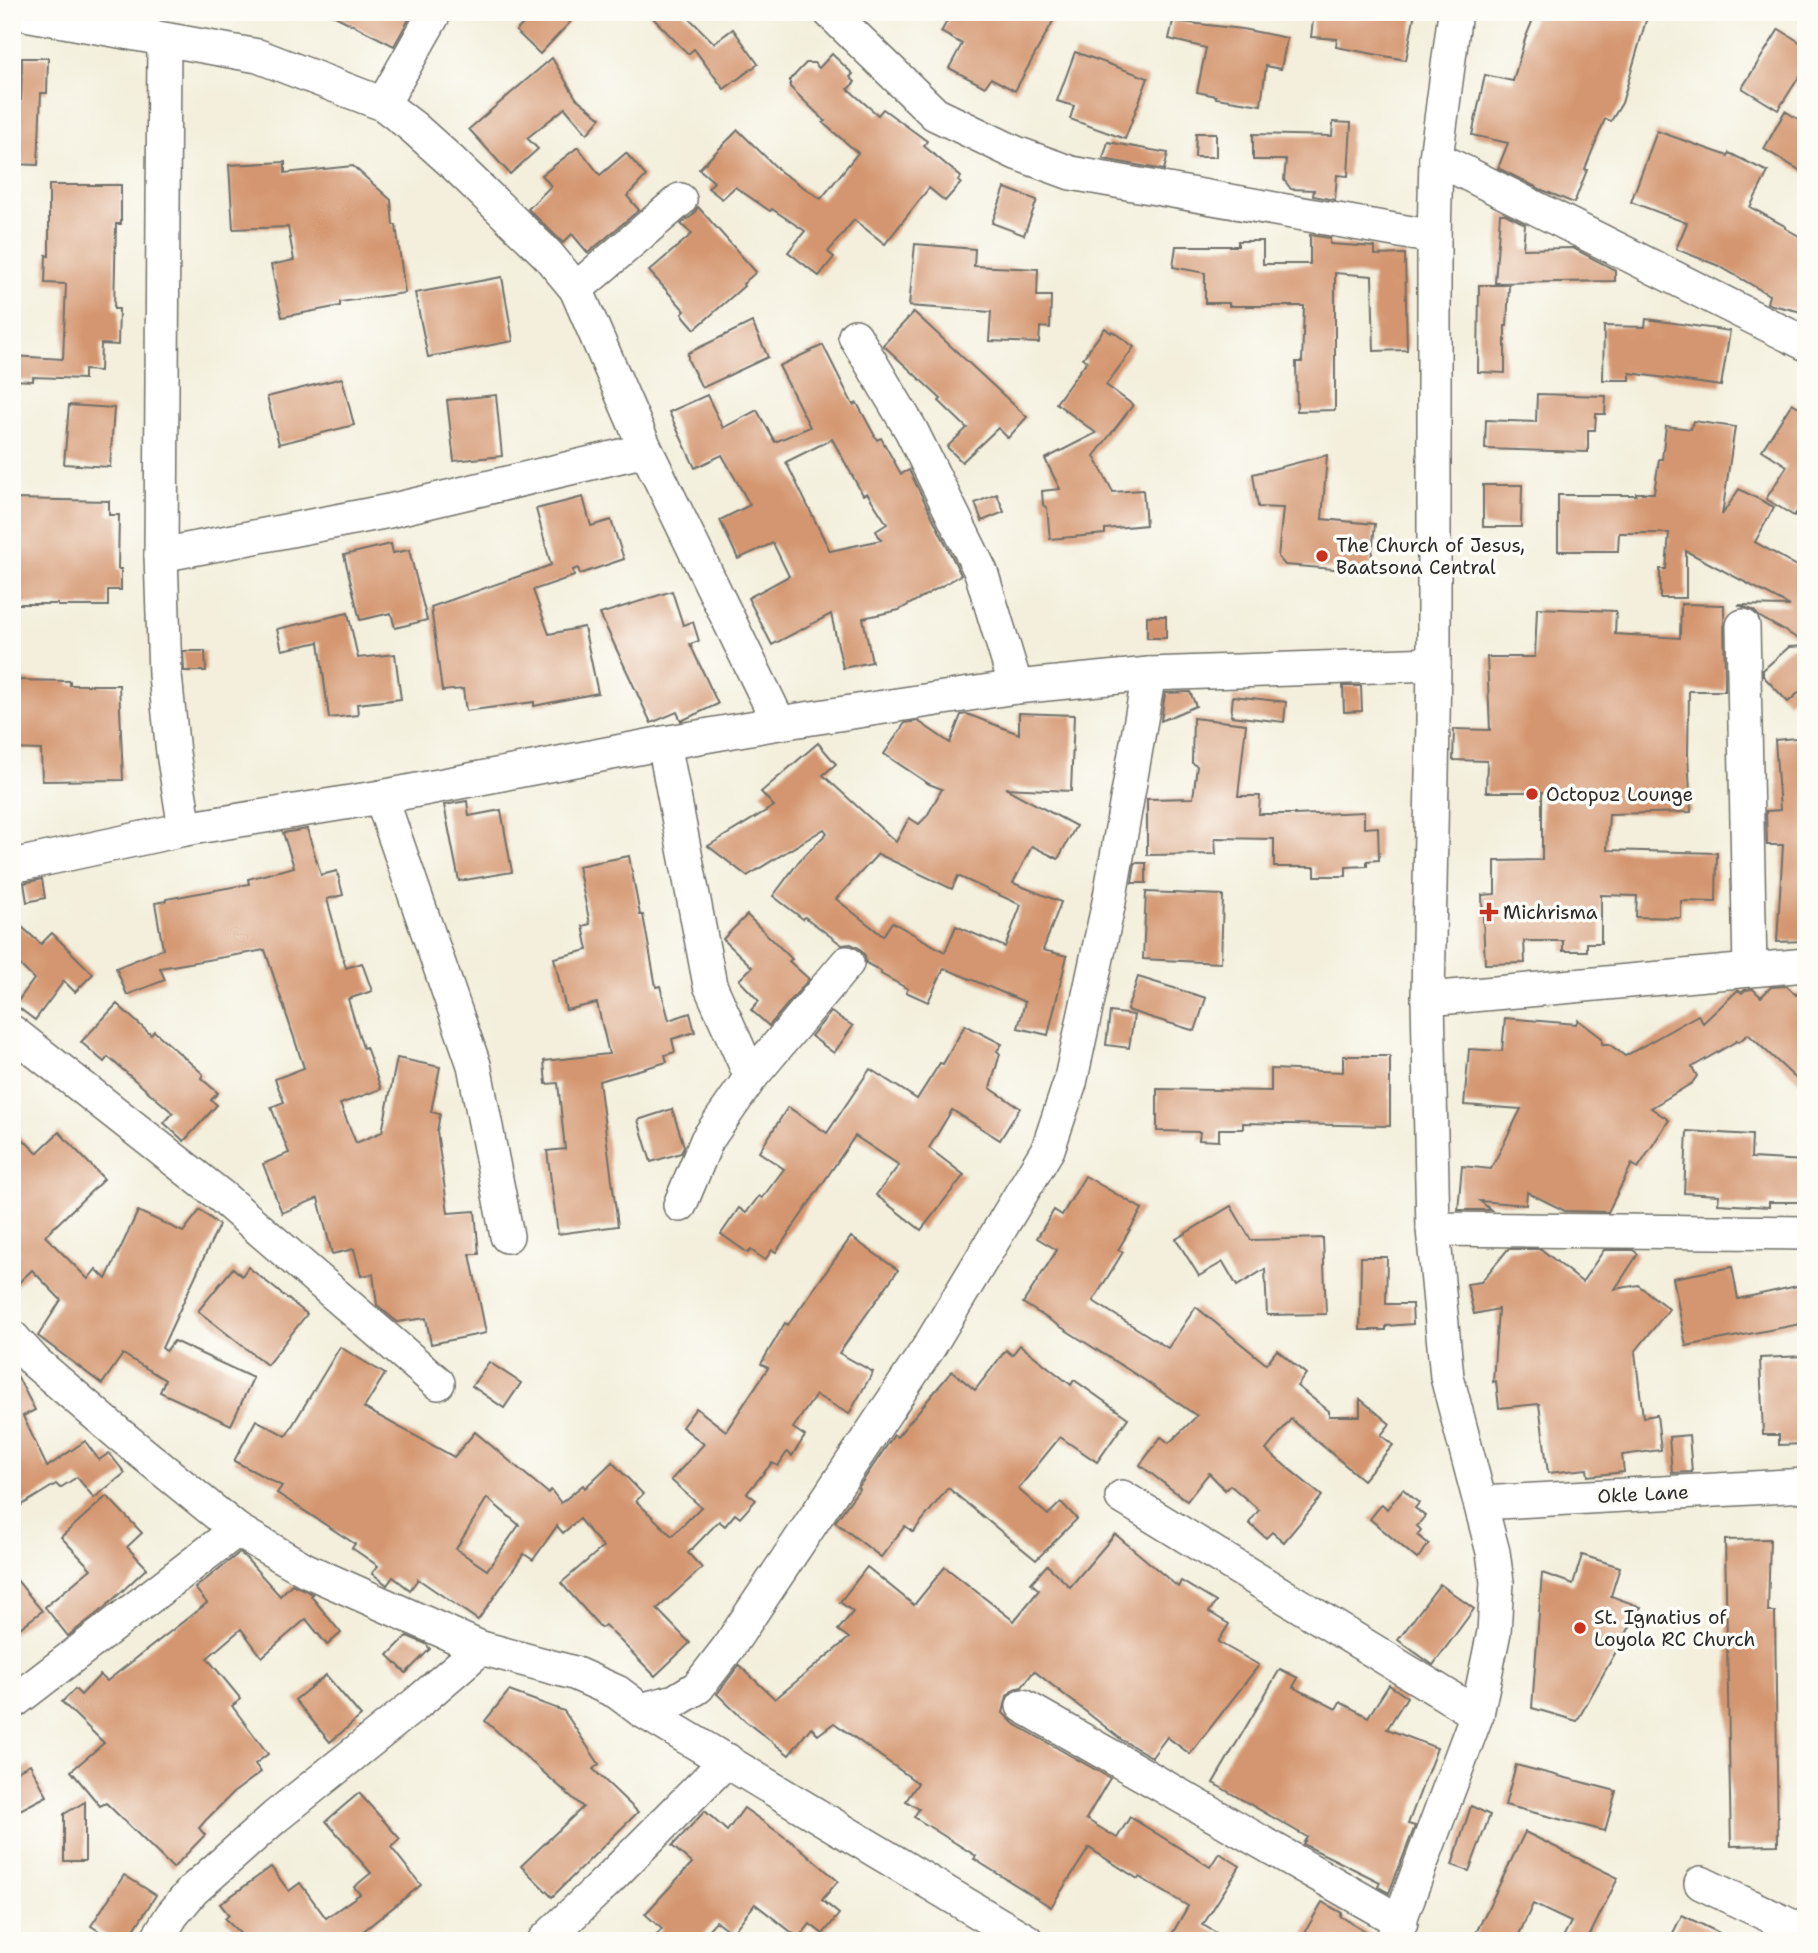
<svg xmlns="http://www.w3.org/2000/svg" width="1818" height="1953" font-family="'Shantell Sans',sans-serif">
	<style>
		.building { fill: #d4966f; fill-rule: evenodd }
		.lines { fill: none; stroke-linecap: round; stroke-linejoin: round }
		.minor-casing { stroke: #717069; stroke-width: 36 }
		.minor { stroke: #fff; stroke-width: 33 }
		.poi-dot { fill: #c8321e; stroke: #fdfcf7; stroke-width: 2.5 }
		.labels { text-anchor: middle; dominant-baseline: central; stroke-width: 7; stroke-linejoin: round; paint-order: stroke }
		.poi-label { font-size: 19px; fill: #2b2b2b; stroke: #fdfcf7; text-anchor: start }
		.street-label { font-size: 19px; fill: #2b2b2b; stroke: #fdfcf7 }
	</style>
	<rect width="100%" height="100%" fill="#fdfcf7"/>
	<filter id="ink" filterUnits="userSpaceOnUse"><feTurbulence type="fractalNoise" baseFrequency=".0143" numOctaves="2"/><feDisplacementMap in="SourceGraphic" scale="14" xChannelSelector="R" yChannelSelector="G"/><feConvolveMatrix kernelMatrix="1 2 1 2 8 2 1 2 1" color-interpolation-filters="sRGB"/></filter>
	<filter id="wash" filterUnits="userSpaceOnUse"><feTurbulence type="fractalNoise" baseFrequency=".00686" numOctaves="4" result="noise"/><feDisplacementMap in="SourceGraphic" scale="28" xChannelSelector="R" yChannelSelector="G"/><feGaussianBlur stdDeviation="1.57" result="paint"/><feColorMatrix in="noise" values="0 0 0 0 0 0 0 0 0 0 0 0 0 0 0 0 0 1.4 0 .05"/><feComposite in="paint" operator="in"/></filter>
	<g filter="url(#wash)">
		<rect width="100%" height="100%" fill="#f3efdc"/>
		<g id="blocks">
			<g class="building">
				<path d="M327,12H413L394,46Z"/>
				<path d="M514,12H580L540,54L516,31L524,23Z"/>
				<path d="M647,12H683L714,43L733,29L758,64L724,89L694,49L688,54Z"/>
				<path d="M952,12H1058L1015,91L991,78L985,87L949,68L962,44L941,32Z"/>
				<path d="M1314,12H1415L1406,60L1336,47L1337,39L1311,37Z"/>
				<path d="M1536,12H1631L1647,17L1622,103L1611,121L1605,119L1585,169L1587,170L1574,203L1540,189L1498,168L1508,143L1472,135L1485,75L1513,81L1525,39Z"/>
				<path d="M1173,21L1242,29L1287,38L1281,69L1266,66L1261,105L1216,98V96L1197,92L1206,48L1169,39Z"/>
				<path d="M1779,29L1806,46V66L1778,110L1742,88Z"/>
				<path d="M1075,52L1148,78L1125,139L1070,119L1074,106L1057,101Z"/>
				<path d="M832,54L853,74L850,77L855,82L848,89L878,115L883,109L927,141L924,146L961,177L958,181L961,183L945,201L929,188L885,244L854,220L828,252L834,257L819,276L788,252L805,231L772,209L770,211L735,187L722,199L708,188L714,182L699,169L738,130L781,172L821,199L858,153L823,123L825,121L790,87V80L806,63H814L819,68Z"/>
				<path d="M22,58H48L47,93H41L38,165L12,164V99L21,100Z"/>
				<path d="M552,58L576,98L601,118L587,134L565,108L527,138L538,149L510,174L469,129Z"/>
				<path d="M1785,111L1806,124V174L1764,149Z"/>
				<path d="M1333,122L1351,123L1348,176L1337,175L1335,200L1313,196L1314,190L1291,189L1284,180L1286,160H1253V134L1332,136Z"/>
				<path d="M1657,131L1728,156L1729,153L1768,172L1750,207L1785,226V228L1806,240V313L1772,305L1767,303L1769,295L1719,266L1676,249L1687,223L1631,202Z"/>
				<path d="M1196,133H1216V157H1195Z"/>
				<path d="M1108,142L1168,153L1164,170L1103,159Z"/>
				<path d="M578,147L600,175L626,153L646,176L627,196L639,210L588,253L572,234L563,243L528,209L551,186L542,175Z"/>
				<path d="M285,162V173L353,166L391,200L393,225H396L405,293L340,302V306L282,317L271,265L294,260L288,227L233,229L229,165Z"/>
				<path d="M49,185H121V224H116L114,309H119L118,345L101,344L100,371L84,370V379L33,377V381L12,380V356L63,359L66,284L45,283L46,255L49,256Z"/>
				<path d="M1005,188L1037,200L1024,235L992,223Z"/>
				<path d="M698,207L756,272L743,284L744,286L695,329L682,314L685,311L649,271L692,234L681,224L693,215Z"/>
				<path d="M1500,214H1505L1525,224L1523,249L1573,248L1615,270V281L1495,283Z"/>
				<path d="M1310,235L1330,238V244L1375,247V255L1405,254L1407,350L1374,351L1372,276L1335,273V410L1297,411L1296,362H1302L1304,306H1229V303H1205V273L1173,267L1176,246H1238V241H1263V264H1310Z"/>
				<path d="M915,244L975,249L974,266L1038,269L1037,296H1051L1050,328L1040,327L1039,343L989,341L991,312L909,306Z"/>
				<path d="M502,277L513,341L428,357L415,293Z"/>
				<path d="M1479,285H1509L1507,326H1505V373L1478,372Z"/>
				<path d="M914,312L1027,417L1008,438L998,428L962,462L947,447L967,428L939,401L941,399L883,345Z"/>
				<path d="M1646,319L1730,331L1721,386L1630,373V380H1603L1604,326L1645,327Z"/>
				<path d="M752,322L768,357L702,388L688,360V353Z"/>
				<path d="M1105,328L1111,333L1112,331L1134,347L1106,385L1133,405L1094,456L1113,492L1143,490L1146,525L1105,529V534L1050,539L1047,508L1043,505L1042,491L1060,489L1045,459L1096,433L1056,403L1087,361L1083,358Z"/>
				<path d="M823,345L853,405L857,403L877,440L881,438L901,474L909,470L961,575L899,610L863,618L872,662L843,668L831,614L772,645L748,598L789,576L773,543L738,559L720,520L750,505L722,455L695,468L669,412L707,395L723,428L757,410L775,442L810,427L779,366ZM832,439L863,495L867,493L887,524L876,531L881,540L830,551L786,462Z"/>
				<path d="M342,378L354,425L279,444L267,397Z"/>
				<path d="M1537,394L1606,396L1605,414H1596L1595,430H1588V452L1485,449L1486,420L1536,422Z"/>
				<path d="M496,395L502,456L454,461L447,400Z"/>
				<path d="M1792,403L1806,411V498L1794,516L1766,499L1787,466L1762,450Z"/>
				<path d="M69,405L114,408L110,467L64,464Z"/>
				<path d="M1693,421L1735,427L1722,515L1739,489L1774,507L1755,542L1806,571V643L1760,617L1753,610L1738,605L1790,606L1686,551V598H1660V569H1666L1669,533H1619L1618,551H1558V495H1636V493H1654L1659,459H1662L1666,426L1691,429Z"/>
				<path d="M1327,455L1322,519L1375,524L1370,572L1285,565L1278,557L1283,508L1258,507L1253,474Z"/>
				<path d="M1483,485H1522L1521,527H1483Z"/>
				<path d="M997,494L1004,512L982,521L975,503Z"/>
				<path d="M583,497L591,526L611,520L624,559L580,574L578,568L573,570L574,576L533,590L549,634L584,627L598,693L534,706V702L466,711L463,689L442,691L431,607L551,565L536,509Z"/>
				<path d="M12,499L109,501V515H119L118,569H121V590H108V606H58V604H12Z"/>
				<path d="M391,544L393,553L409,550L427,620L395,628L391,613L360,620L344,555Z"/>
				<path d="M672,591L683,625L693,622L699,641L690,644L718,704L683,720L681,721L677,712L651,723L600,614Z"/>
				<path d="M1681,604L1724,605L1725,691H1689L1688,755L1691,812L1609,814L1607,850L1717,853L1716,902L1681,901V918L1636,917L1637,896L1601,895V943H1587V951H1563V941H1524L1525,963L1485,964L1482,895L1495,894V861L1542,860V792H1486L1487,761L1453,760L1454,729L1490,730L1487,657H1535L1537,608L1616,611L1615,634L1680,638Z"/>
				<path d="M348,613L358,658L395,654L401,699L357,704L358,715L329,718L319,642L282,650L277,629Z"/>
				<rect x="1147" y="616" width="19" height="22"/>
				<path d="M1806,646V686L1788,702L1763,676V670L1789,647Z"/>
				<path d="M183,651H205L206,671H184Z"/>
				<path d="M12,680L70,681V685H119L123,780L42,781L41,750L12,749Z"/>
				<path d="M1343,686H1361L1362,711L1344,712Z"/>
				<path d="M1190,692L1196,706L1161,721L1165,693Z"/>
				<path d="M1233,696L1286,702L1284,722L1231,716Z"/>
				<path d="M1019,713L1074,715L1071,791L1005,788L1076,826L1058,859L1032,846L1013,883L1061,902L1043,950L1067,956L1048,1035L1018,1028L1025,1002L944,968L928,1002L906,992L908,989L881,974V971L866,963L865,956L859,948L851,944L842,945L805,917L803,919L773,896L800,860L827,833L824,829L747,876L708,846L774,806L761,792L818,743L836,764L823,775L896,842L909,818L919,824L927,816L942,789L929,784L884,754L905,723L918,721L950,743L961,715L967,714L1019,734ZM878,854L952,889L958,876L1021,905L1005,947L956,926L945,952L892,922L883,936L836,899Z"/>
				<path d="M1193,718L1246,724L1238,796H1260L1259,814H1295V815L1364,812V828L1378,827L1379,860L1367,861V866L1346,867V876H1315V867H1274V839L1215,838L1216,854L1147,855V799L1193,798L1197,766L1192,763Z"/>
				<path d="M1806,737V941L1777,942L1783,845H1767L1766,811L1780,810L1775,740Z"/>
				<path d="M467,801L469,816L501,810L512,872L459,881L444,805Z"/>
				<path d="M307,829L321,875L337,871L343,895L327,899L346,968L362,963L372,991L348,999L363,1048L366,1047L381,1089L340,1104L356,1143L382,1132L397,1058L440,1067L431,1112L440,1114L437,1131L448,1213L475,1211L479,1254H470L486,1333L431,1344L426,1318L397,1322L377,1305L373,1274L361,1276L354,1249L332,1254L318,1198L282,1213L263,1164L289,1153L271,1107L284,1102L275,1079L304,1068L265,950L160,968L165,980L127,995L116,968L163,949L155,903L166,901V899L249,884L248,879L294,867L283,833Z"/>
				<path d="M629,856L640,915H643L656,987L660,986L669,1020L690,1013L695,1032L672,1039L675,1052L665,1055L667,1062L599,1081L618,1226L558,1234L547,1151L565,1149L558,1083L546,1084L544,1061L609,1054L597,1003L566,1010L554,958L588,950L583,926L590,924L578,866Z"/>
				<path d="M1135,863H1146V883H1132Z"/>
				<path d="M42,879L45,898L27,902L24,883Z"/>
				<path d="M1146,892L1223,895L1221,963L1143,959Z"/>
				<path d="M747,915L792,959L789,961L809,979L769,1026L751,1010L759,1001L739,980L752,967L723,939Z"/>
				<path d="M12,918L41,944L52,933L93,974L75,992L64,981L35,1020L15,1005L34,979L12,957Z"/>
				<path d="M1138,977L1206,998L1195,1031L1127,1010Z"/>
				<path d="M1806,984L1805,1087L1748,1034L1739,1042L1737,1041L1692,1067L1697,1076L1692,1083L1651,1108L1669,1120L1638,1168L1632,1164L1608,1212L1565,1211L1527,1192L1526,1205L1480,1201L1491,1210H1458L1462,1166L1491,1169L1521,1109L1464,1105L1469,1049L1502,1051L1505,1018L1576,1024L1578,1020L1602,1038V1044H1609L1625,1056L1698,1015L1703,1023L1738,990L1742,993L1745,990L1753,989L1761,997L1771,987L1787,986L1796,995Z"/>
				<path d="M117,1004L151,1035L154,1031L203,1074L201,1078L218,1093L211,1100L217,1105L184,1141L164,1123L173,1113L108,1057L104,1062L81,1042Z"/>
				<path d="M831,1012L853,1026L834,1053L811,1036Z"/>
				<path d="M1110,1012L1134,1015L1129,1048L1106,1045Z"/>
				<path d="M965,1025L1002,1044L997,1051L1000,1054L990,1088L1020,1108L1000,1140L952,1110L929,1148L964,1175L921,1230L876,1195L899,1165L855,1136L776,1252L772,1250L765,1260L751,1250L748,1253L721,1234L739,1208L746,1213L759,1196L762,1198L784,1169L759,1152L788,1107L827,1133L870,1069L917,1099L940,1063L943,1064Z"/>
				<path d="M1343,1056H1390V1126L1243,1123V1129H1219V1141L1199,1140L1200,1132L1157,1131V1089L1271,1091V1069L1343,1072Z"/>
				<path d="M672,1109L684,1146L681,1153L651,1162L638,1120Z"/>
				<path d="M12,1128L37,1153L59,1132L104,1179L45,1236L88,1279L96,1269L106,1279L138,1211L183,1232L200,1210L219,1225L162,1348L166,1351L174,1341L253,1378L231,1425L160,1392L165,1380L123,1354L102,1384L38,1336L61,1300L32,1270L12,1289Z"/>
				<path d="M1687,1131L1752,1135L1751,1158L1804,1161V1202H1769V1207L1718,1204L1719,1195L1684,1193Z"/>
				<path d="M1085,1176L1142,1209L1118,1250L1123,1252L1093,1301L1168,1348L1196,1307L1266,1364L1277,1350L1306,1374L1297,1386L1329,1411V1416H1360V1399L1390,1424L1381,1435L1393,1445L1363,1480L1291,1419L1266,1450L1322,1496L1284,1542L1272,1532L1266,1538L1249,1523L1259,1510L1230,1485L1225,1490L1209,1473L1187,1501L1140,1465L1161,1437L1169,1443L1197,1416L1146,1381L1023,1303L1057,1250L1037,1238L1054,1210L1062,1215Z"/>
				<path d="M1231,1206L1251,1240L1323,1238L1326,1314L1267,1315L1265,1269L1237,1286L1223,1262L1199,1276L1176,1239Z"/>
				<path d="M851,1237L898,1270L839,1353L873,1372L849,1414L816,1395L793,1428L805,1436L792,1456L787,1452L778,1466L772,1463L747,1493L756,1500L740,1518L735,1514L725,1526L719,1521L688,1553L702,1568L657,1609L690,1643L655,1676L605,1625L601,1628L561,1583L603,1547L579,1519L563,1533L557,1526L533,1560L524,1554L478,1620L418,1579L410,1590L393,1577L387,1585L372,1573L378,1566L352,1548L355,1544L277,1493L282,1486L234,1461L256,1420L286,1436L340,1347L385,1374L364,1408L454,1457L475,1432L548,1493L551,1490L561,1503L583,1485L585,1488L612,1462L643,1494L636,1501L672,1536L701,1507L671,1480L704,1444L682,1427L696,1408L726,1431L768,1368L761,1364L785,1323L788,1325ZM487,1498L519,1525L487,1570L456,1549Z"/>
				<path d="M1508,1249H1541L1582,1282L1604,1250H1633L1638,1254L1615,1289L1638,1285L1669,1309L1635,1352L1643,1417L1657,1415L1661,1450L1622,1455L1624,1472L1588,1476L1587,1469L1548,1473L1539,1404L1499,1408L1496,1381L1493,1382L1498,1309L1474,1314L1467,1284L1481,1282Z"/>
				<path d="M1361,1257H1387L1386,1304H1412L1413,1324L1386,1326V1330H1360Z"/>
				<path d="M248,1267L307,1314L267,1365L198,1311L233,1268L242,1276Z"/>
				<path d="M1732,1267L1738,1299L1806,1284V1323L1686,1346L1673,1278Z"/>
				<path d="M1020,1345L1071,1385L1074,1380L1128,1418L1097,1462L1060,1437L1018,1489L1048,1515L1061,1502L1077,1519L1036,1560L948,1488L913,1532L905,1526L881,1557L835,1522L859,1489L858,1488L894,1435L897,1437L952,1371L975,1390L1006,1350L1012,1355Z"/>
				<path d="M1806,1356V1444L1779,1445V1435H1763L1760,1358Z"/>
				<path d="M489,1362L521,1383L504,1408L472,1386Z"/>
				<path d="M12,1366L35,1410L23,1416L47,1467L85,1441L99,1460L109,1453L125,1473L94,1498L77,1477L60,1488L56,1484L12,1511Z"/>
				<path d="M1689,1435L1692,1472L1672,1473L1669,1437Z"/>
				<path d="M1403,1489L1419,1503L1415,1508L1425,1516L1417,1526L1421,1530L1417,1535L1429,1544L1417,1559L1370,1519L1382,1504L1387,1509Z"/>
				<path d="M107,1496L142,1533L127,1547L147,1568L104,1608L68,1636L45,1607L91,1569L61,1537Z"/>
				<path d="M1115,1534L1178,1587L1181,1581L1216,1602L1209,1612L1229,1624L1218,1642L1259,1665L1190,1754L1167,1737L1152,1757L1122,1740L1034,1671L1022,1687L1014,1689L1007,1696L1003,1713L1013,1723L1110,1778L1086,1819L1117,1838L1130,1817L1210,1867L1219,1853L1240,1866L1203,1925L1230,1941H1168L1188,1906L1139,1877L1138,1879L1089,1848L1051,1907L974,1859L976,1856L914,1817L919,1809L906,1801L918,1783L834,1723L818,1735L811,1727L789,1755L745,1721L717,1694L739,1665L775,1699L849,1638L838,1630L853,1612L840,1602L867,1567L914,1605L945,1567L1014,1621L1039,1590L1031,1583L1047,1565L1070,1587Z"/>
				<path d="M1770,1539L1768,1612H1775L1778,1845L1731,1846L1725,1540Z"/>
				<path d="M239,1553L244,1556L280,1596L292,1584L313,1594L311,1596L341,1633L327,1645L306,1619L262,1657L241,1629L207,1658L241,1699L232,1706L268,1754L255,1764L261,1772L233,1793L206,1820L199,1828L205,1835L173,1868L106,1803L100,1806L71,1771L104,1743L62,1702L75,1689L81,1695L100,1675L107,1681L207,1603L195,1588Z"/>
				<path d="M1582,1555L1620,1567L1611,1596L1641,1607L1577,1721L1532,1708L1542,1573L1573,1584Z"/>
				<path d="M12,1574L42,1611L12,1634Z"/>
				<path d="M1440,1584L1474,1609L1433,1665L1398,1640Z"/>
				<path d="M407,1636L426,1644L430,1649L406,1673L388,1655Z"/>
				<path d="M1280,1669L1298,1678L1293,1687L1336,1709L1340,1702L1368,1717L1389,1685L1407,1697L1387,1729L1437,1748L1408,1824L1415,1826L1389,1893L1378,1887L1380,1882L1303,1844L1307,1837L1213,1783Z"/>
				<path d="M326,1675L361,1716L330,1742L295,1700Z"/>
				<path d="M509,1691L564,1711L599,1764L593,1769L638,1812L552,1897L521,1866L583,1807L485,1721Z"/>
				<path d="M30,1764L47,1796L12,1814V1774Z"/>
				<path d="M1516,1765L1616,1791L1605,1831L1505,1805Z"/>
				<path d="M359,1793L400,1839L391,1847L421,1885L361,1933L366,1941H248L225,1919L229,1915L220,1904L271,1867L289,1891L300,1883L326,1918L360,1894L354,1887L371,1873L326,1821Z"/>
				<path d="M85,1802V1861H64V1814Z"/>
				<path d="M1471,1806L1490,1815L1469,1871L1452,1865Z"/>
				<path d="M744,1808L800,1848L838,1881L822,1900L839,1914L823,1934L810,1924L799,1938L755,1904L732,1933L716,1921L698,1941H651L662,1929L645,1914L692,1863L672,1846L705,1811L727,1831Z"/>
				<path d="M1525,1832L1618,1878L1587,1941H1561L1571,1922L1533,1904L1516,1941H1472Z"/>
				<path d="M124,1875L156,1895L127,1941H115L91,1926Z"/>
				<path d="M1322,1902L1342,1913L1340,1916L1374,1936L1373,1941H1300Z"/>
				<path d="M1682,1915L1736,1941H1669Z"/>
			</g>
		</g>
	</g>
	<g filter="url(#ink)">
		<use href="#blocks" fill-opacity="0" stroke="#717069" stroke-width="2"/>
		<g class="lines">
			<g class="minor-casing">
				<g id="minor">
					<path d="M14,12L258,56L383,104L413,127L452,162L547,254L576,289L646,450L779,723"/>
					<path d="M830,12L935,114L1016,153L1071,173L1434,237"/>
					<path d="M164,40L161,555L165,675L173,753L185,829"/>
					<path d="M383,104L435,12"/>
					<path d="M1436,158L1806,344"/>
					<path d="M576,289L680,200"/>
					<path d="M855,336L911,430L981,572L1016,687"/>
					<path d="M161,555L389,511L646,450"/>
					<path d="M1743,626L1750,970"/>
					<path d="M664,743L710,985L751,1077"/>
					<path d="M381,797L474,1065L507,1236"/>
					<path d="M12,866L185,829L381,797L664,743L779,723L1016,687L1149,674L1434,664"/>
					<path d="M1428,999L1806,965"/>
					<path d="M12,1032L222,1197L438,1383"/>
					<path d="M680,1205L707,1140L751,1077L847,963"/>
					<path d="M1433,1229L1806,1233"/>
					<path d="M12,1337L35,1362L120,1435L237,1530L306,1570L481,1648"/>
					<path d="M1122,1497L1477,1714"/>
					<path d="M1481,1503L1806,1485"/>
					<path d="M12,1703L237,1530"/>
					<path d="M1023,1706L1401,1922"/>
					<path d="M641,1710L675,1701L698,1687L728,1648L929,1347L1048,1149L1070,1083L1109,902L1149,674"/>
					<path d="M1701,1883L1806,1933"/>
					<path d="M156,1941L172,1915L193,1890L275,1817L416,1704L481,1648L574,1673L617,1692L641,1710L1027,1941"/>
					<path d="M544,1941L608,1880L727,1760"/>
					<path d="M1392,1941L1477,1714L1494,1632L1497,1582L1493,1552L1447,1377L1433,1229L1428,999L1434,664V237L1436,158L1455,12"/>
				</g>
			</g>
			<use href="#minor" class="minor"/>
		</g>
	</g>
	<g class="poi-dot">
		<circle cx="1322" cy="556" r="7"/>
		<circle cx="1532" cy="794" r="7"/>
		<path d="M1485.5 901.5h7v7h7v7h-7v7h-7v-7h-7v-7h7z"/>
		<circle cx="1580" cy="1628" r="7"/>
	</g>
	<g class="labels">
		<g class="poi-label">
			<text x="1336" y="545">The Church of Jesus,<tspan x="1336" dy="22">Baatsona Central</tspan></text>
			<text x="1546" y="794">Octopuz Lounge</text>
			<text x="1503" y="912">Michrisma</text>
			<text x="1594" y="1617">St. Ignatius of<tspan x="1594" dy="22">Loyola RC Church</tspan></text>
		</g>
		<g class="street-label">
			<text transform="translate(1643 1494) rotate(-3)">Okle Lane</text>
		</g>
	</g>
	<rect width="1818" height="1953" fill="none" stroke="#fdfcf7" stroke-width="42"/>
</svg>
